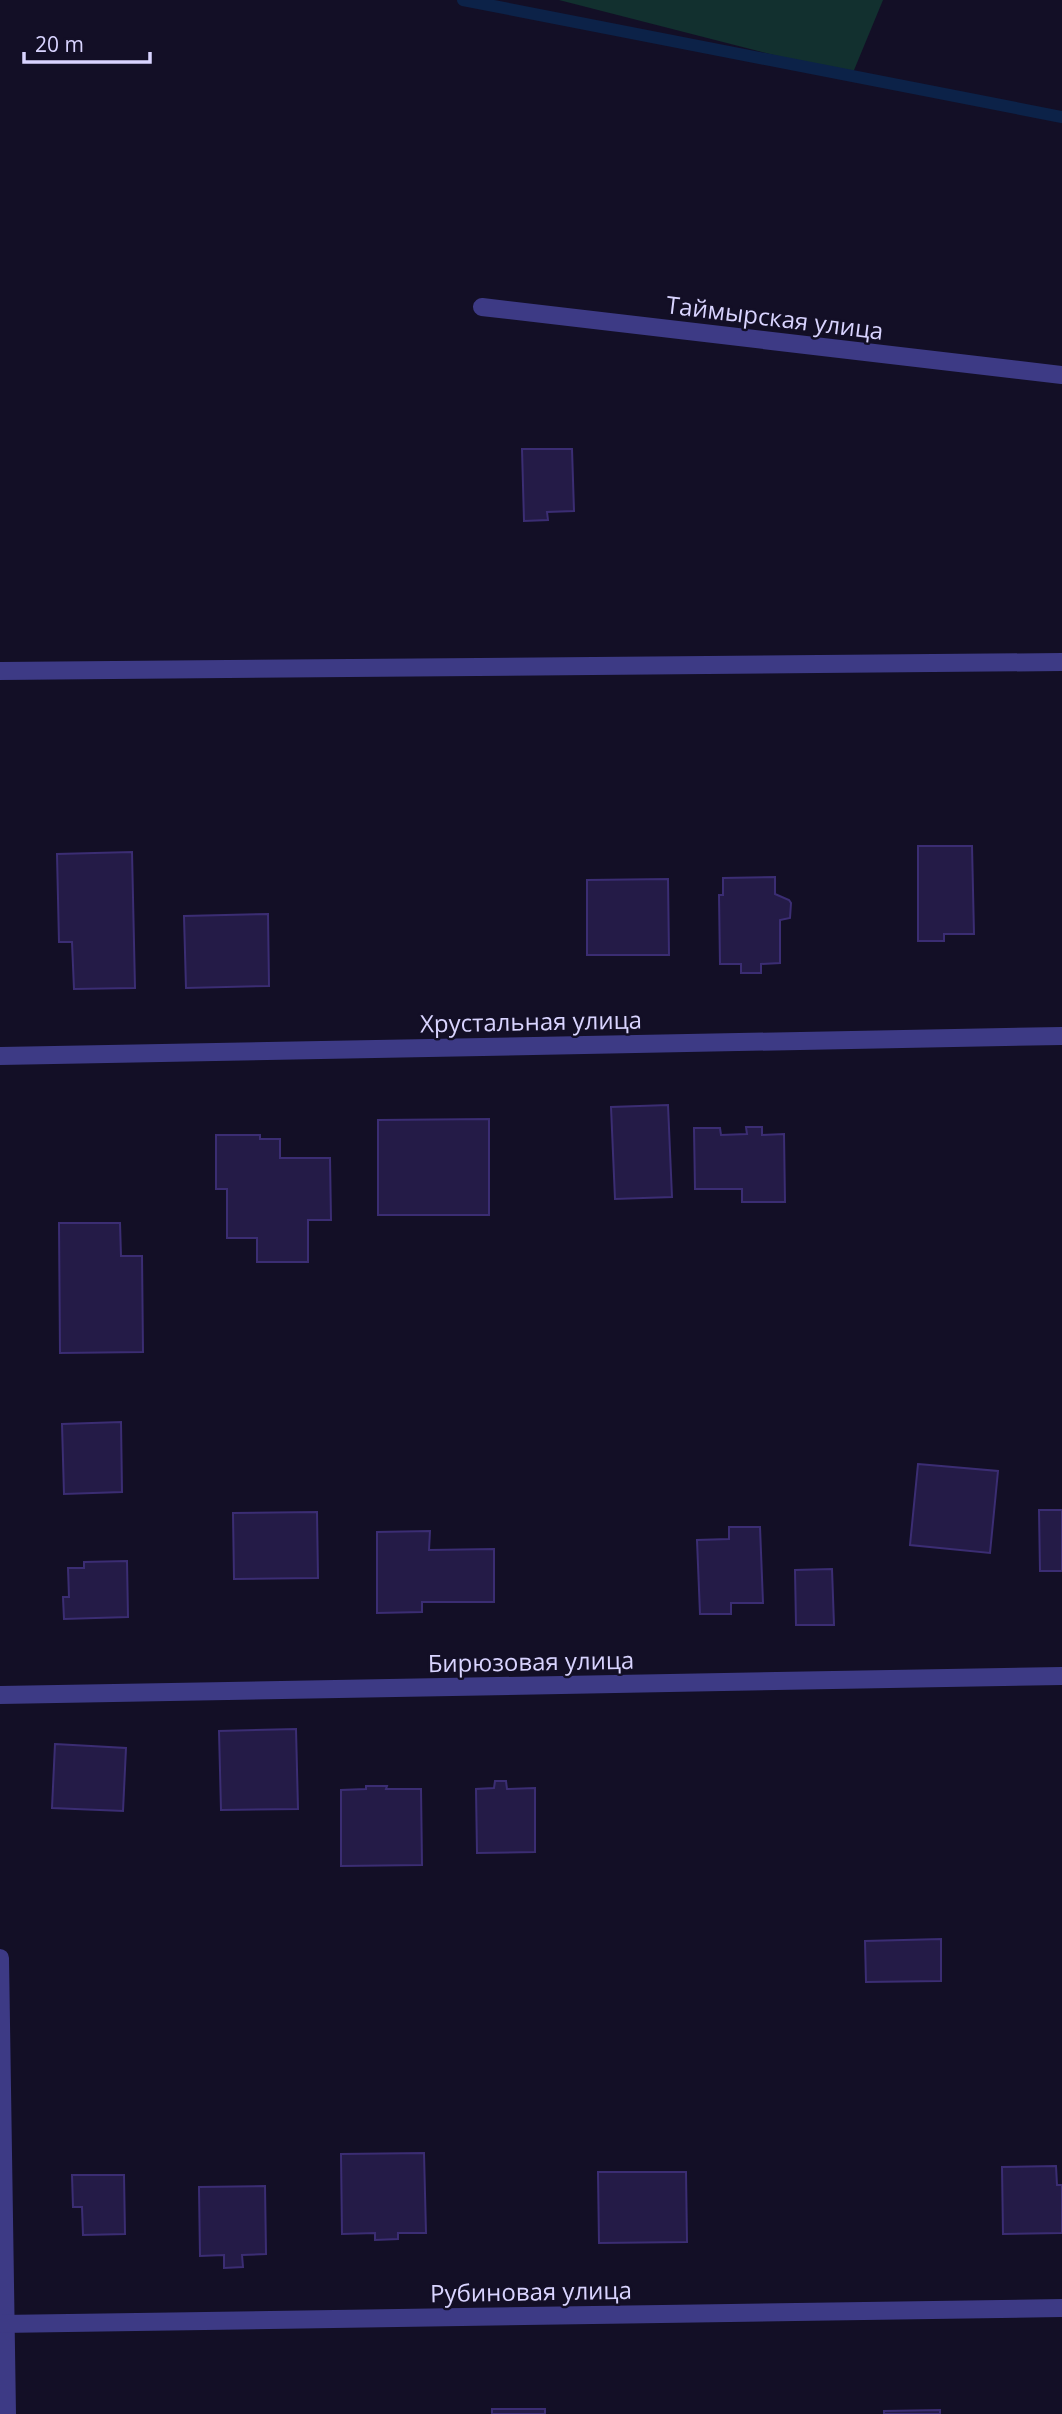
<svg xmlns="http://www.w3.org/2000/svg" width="1062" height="2414" font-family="'Open Sans',sans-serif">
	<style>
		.green { fill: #12302f }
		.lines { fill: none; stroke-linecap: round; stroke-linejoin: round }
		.stream { stroke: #0c2248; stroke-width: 12 }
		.building { fill: #241b47; stroke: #3b2d73; stroke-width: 2 }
		.street { stroke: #3d3a85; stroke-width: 18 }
		.labels { text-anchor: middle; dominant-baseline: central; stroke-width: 5; stroke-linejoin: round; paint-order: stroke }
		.street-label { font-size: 24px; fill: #d9d4ff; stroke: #130f26 }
	</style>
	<rect width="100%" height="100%" fill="#130f26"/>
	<path class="green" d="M559,0H883L852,75Z"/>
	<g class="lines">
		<path class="stream" d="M463,0L1062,117"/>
	</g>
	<g class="building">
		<path d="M522,449H572L574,511L547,512L548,520L524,521Z"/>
		<path d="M918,846H972L974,934H944V941H918Z"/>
		<path d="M132,852L135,988L74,989L72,942H59L57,854Z"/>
		<path d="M775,877V894L789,900L791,903L790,918L780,920V963L761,964V973H741V964H720L719,895H723V878Z"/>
		<path d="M668,879L669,955H587V880Z"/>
		<path d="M268,914L269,986L186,988L184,916Z"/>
		<path d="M668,1105L672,1197L615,1199L611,1107Z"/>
		<path d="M489,1119V1215H378V1120Z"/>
		<path d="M746,1127H762V1135L784,1134L785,1202H742V1189H695L694,1128H720L721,1135L747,1134Z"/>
		<path d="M216,1135H260V1139H280V1158H330L331,1220H308V1262H257V1238H227V1189H216Z"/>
		<path d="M59,1223H120L121,1256H142L143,1352L60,1353Z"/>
		<path d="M121,1422L122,1492L64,1494L62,1424Z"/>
		<path d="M918,1464L998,1471L990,1553L910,1545Z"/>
		<path d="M1039,1510H1062V1571H1040Z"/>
		<path d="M317,1512L318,1578L234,1579L233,1513Z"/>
		<path d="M729,1527H760L763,1603H731V1614H700L697,1540L729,1539Z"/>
		<path d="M430,1531L429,1550L494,1549V1602H422V1612L377,1613V1532Z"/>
		<path d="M127,1561L128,1617L64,1619L63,1597H69L68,1568H84V1562Z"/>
		<path d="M832,1569L834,1625H796L795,1570Z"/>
		<path d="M296,1729L298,1809L221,1810L219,1731Z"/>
		<path d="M55,1744L126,1748L123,1811L52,1808Z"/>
		<path d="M495,1781H506L507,1789L535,1788V1852L477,1853L476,1789L494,1788Z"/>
		<path d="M366,1786H387L386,1789H421L422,1865L341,1866V1790L366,1789Z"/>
		<path d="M941,1939V1981L866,1982L865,1941Z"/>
		<path d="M424,2153L426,2233H398V2239L375,2240V2233L342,2234L341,2154Z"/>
		<path d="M1056,2166L1057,2185H1062V2233L1003,2234L1002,2167Z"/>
		<path d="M598,2172H686L687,2242L599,2243Z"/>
		<path d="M72,2175H124L125,2234L83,2235L82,2207H73Z"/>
		<path d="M265,2186L266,2254L242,2255L243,2267L224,2268V2255L200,2256L199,2187Z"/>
		<rect x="492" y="2409" width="53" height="5"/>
		<path d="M940,2410V2414H884V2411Z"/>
	</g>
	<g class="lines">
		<g class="street">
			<path d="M482,307L1062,375"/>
			<path d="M0,671L1062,662"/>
			<path d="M0,1056L1062,1036"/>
			<path d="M0,1695L1062,1676"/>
			<path d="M0,1958L7,2414"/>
			<path d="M0,2324L1062,2308"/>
		</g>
	</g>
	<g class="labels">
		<g class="street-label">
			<text transform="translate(775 317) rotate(7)">Таймырская улица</text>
			<text transform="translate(531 1021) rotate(-1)">Хрустальная улица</text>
			<text transform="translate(531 1661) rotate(-1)">Бирюзовая улица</text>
			<text transform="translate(531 2291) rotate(-1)">Рубиновая улица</text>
		</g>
	</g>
	<path d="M24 52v10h126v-10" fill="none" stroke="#d9d4ff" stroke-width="3.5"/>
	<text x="35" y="52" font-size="21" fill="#d9d4ff" stroke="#130f26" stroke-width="5" paint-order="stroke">20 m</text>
</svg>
